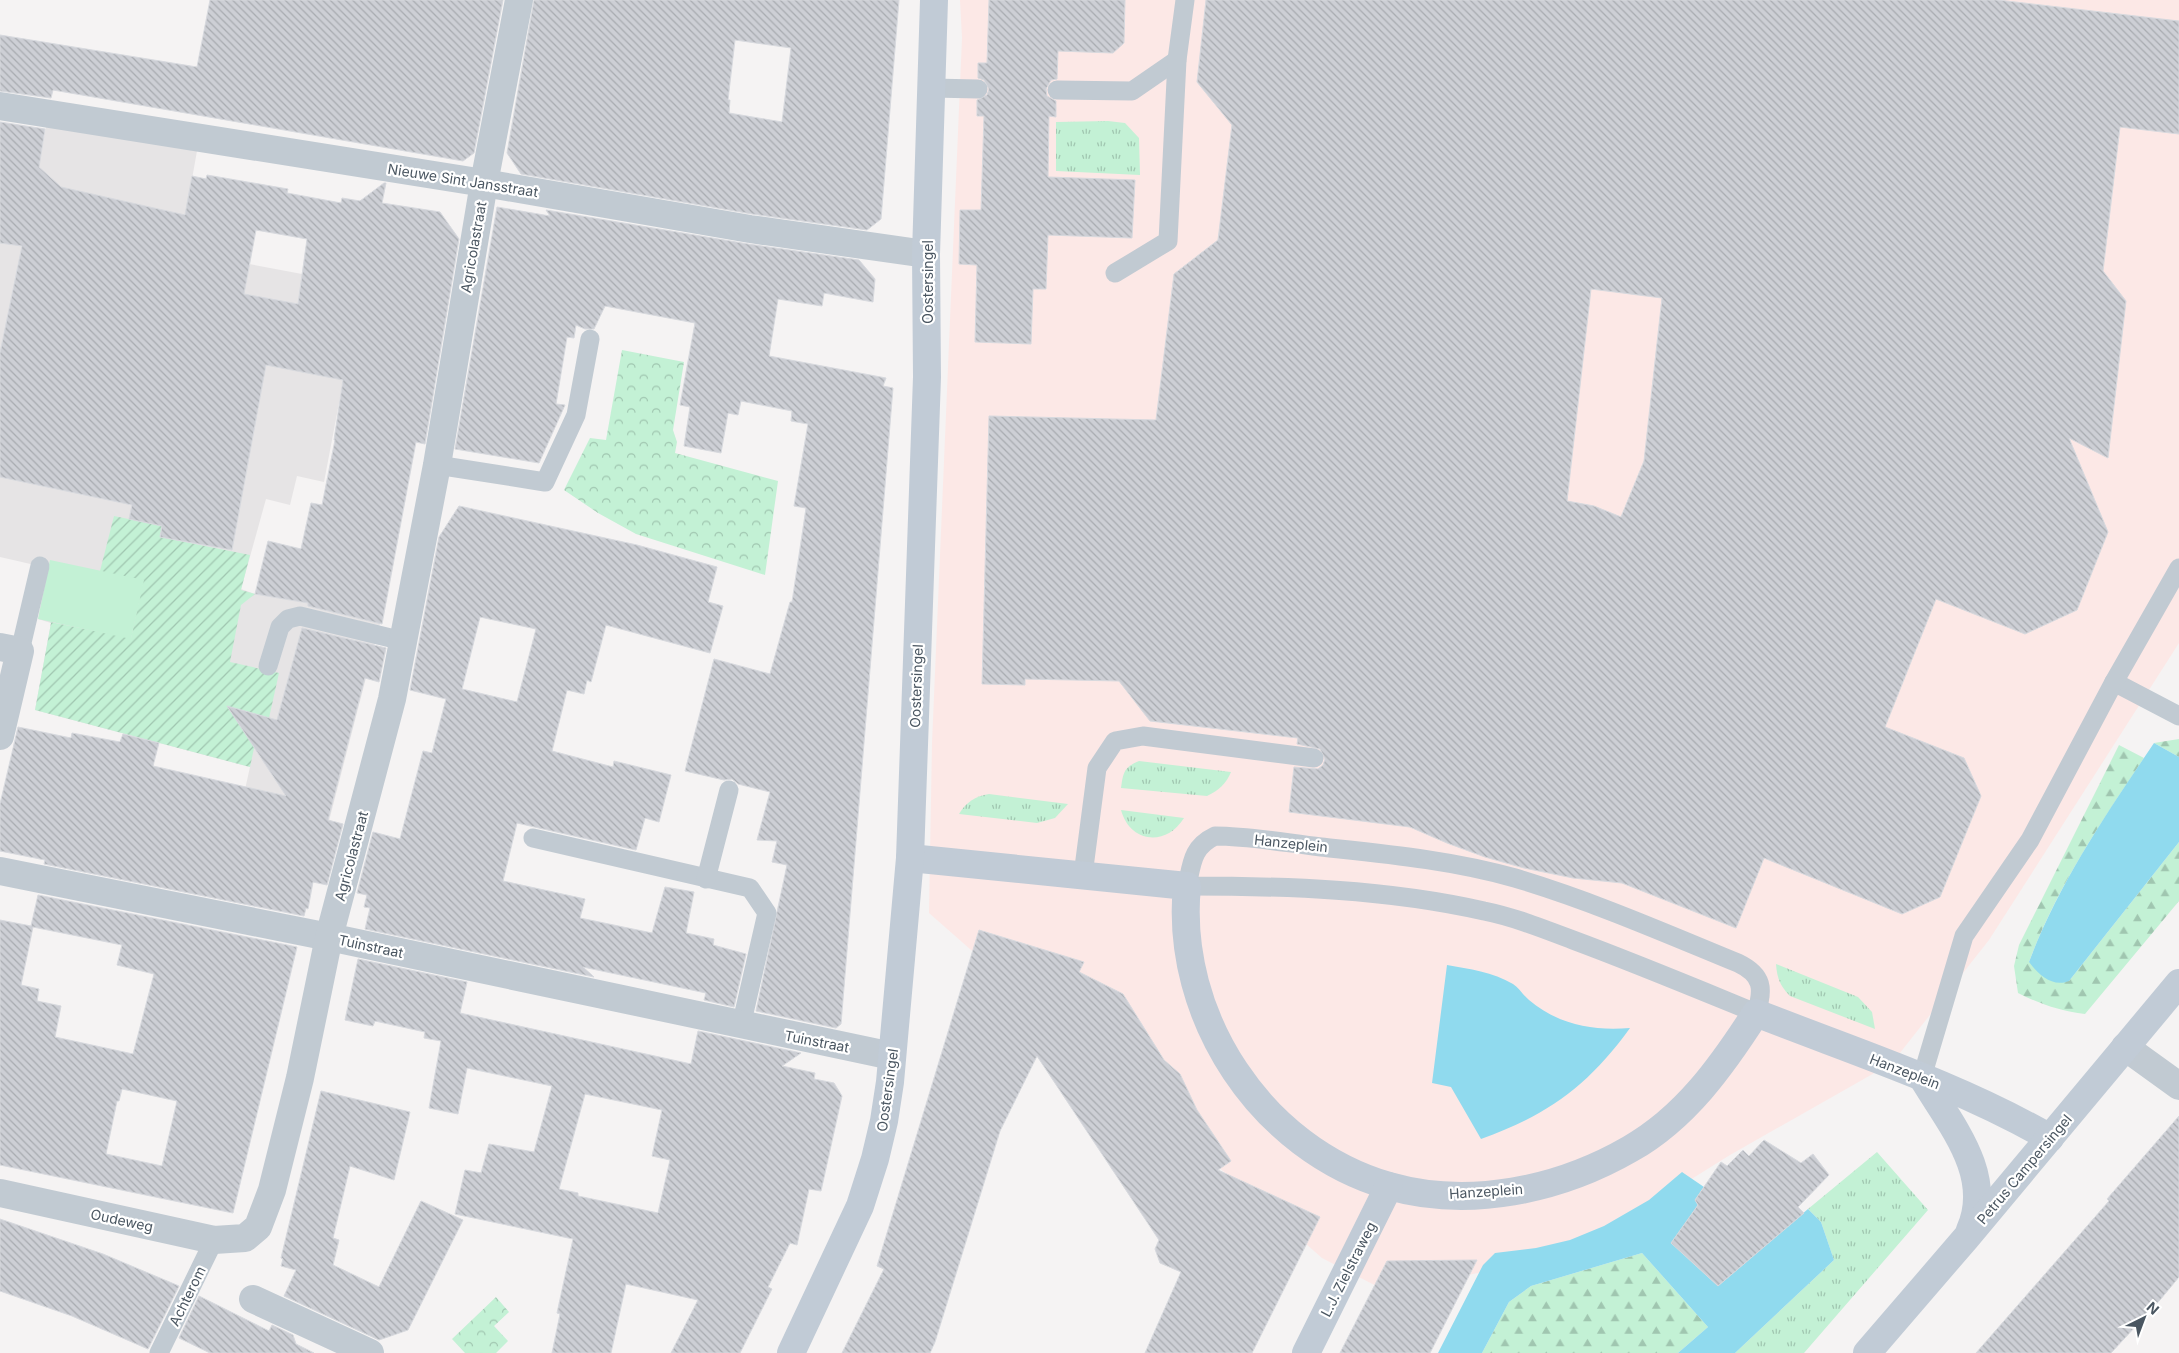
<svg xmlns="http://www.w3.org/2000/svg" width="2179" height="1353" font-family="Inter,sans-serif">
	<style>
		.education { fill: #e6e4e5 }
		.medical { fill: #fce8e6 }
		.grass { fill: url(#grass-tufts) }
		.forest { fill: url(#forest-firs) }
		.park { fill: url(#park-crowns) }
		.garden { fill: url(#garden-furrows) }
		.pitch { fill: #c3f1d5 }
		.water { fill: #90daee }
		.building { fill: url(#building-back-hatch); stroke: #d7d9de; fill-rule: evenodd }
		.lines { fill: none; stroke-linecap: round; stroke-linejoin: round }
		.lane { stroke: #c1cad2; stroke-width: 19 }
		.street { stroke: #c1cad2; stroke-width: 28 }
		.secondary { stroke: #c1cbd6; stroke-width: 28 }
		.labels { text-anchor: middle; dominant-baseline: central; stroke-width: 4.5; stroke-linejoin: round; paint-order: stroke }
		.street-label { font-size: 14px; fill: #4a5661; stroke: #fff }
	</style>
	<defs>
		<pattern id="grass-tufts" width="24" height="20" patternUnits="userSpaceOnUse" patternTransform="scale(1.25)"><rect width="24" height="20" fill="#c3f1d5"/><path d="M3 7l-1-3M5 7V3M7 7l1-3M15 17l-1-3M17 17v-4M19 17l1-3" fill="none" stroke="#a0c6b0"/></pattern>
		<pattern id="forest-firs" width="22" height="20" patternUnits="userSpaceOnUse" patternTransform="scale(1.25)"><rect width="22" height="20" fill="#c3f1d5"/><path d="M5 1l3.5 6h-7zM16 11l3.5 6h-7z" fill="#a0c6b0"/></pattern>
		<pattern id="park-crowns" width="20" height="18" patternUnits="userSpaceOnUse" patternTransform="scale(1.25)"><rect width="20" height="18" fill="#c3f1d5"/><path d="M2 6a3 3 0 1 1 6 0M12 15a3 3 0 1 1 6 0" fill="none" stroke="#a0c6b0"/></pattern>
		<pattern id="garden-furrows" width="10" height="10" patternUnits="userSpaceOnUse" patternTransform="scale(1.25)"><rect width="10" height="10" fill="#c3f1d5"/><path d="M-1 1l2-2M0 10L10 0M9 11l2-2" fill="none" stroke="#a0c6b0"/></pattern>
		<pattern id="building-back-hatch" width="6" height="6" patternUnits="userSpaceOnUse" patternTransform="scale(1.25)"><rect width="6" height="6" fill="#cdcfd5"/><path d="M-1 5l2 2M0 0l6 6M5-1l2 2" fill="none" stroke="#a8abb0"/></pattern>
	</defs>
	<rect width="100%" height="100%" fill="#f5f3f3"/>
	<path class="education" d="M46,126L197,151L185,218L196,254L334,280L347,361L324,482L297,476L290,505L266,499L241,589L255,594L382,616L321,852L236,830L250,767L35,710L51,623L38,619L48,568L0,557V221L34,195Z"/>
	<path class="medical" d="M960,0H2179V643L1989,940L1892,1063L1730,1155L1570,1255L1386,1291L1322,1258L929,913L932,743L962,38Z"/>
	<g class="grass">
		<path d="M1108,121L1125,123L1139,138L1140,175L1056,171V122Z"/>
		<path d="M1139,761L1231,772C1226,784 1219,790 1207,796L1121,788C1123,773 1124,767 1139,761Z"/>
		<path d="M989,794L1068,804L1055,818L1037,823L959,814C966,802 976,796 989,794Z"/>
		<path d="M1121,810L1184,818C1166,847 1130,843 1121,810Z"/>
		<path d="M1776,964L1858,997L1872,1012L1875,1029L1790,996C1780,986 1777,978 1776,964Z"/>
		<path d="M1877,1152L1928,1210L1804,1353H1735L1834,1260L1821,1222L1808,1209Z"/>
	</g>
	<g class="forest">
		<path d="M2179,739V757L2154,743Z"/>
		<path d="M2119,745L2144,758C2100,824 2057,887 2029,962L2069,981L2179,842V901L2085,1014C2060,1011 2040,1004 2018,993L2014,966L2019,945Z"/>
		<path d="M1642,1253L1708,1327L1678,1353H1482L1509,1302L1531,1286Z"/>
	</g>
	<g class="park">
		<path d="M622,350L684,362L673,430L677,442L675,453L778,481L765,575L636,534L598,513L564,490L590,438L606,440Z"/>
		<path d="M496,1297L509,1312L494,1326L508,1341L496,1353H465L452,1339Z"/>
	</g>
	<path class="garden" d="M114,516L162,526L160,537L250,555L241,590L255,594L241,605L230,662L279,673L269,718L256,739L250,767L35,710L51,623L50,622L131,638L143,582L100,571Z"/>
	<path class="pitch" d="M50,560L144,580L131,639L38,619Z"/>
	<g class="water">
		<path d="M2154,743L2179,757V842L2069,981C2052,988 2038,974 2029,962C2059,882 2107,813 2154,743Z"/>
		<path d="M1447,965C1469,969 1493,972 1513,984C1519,988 1523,995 1529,1000C1559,1025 1593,1031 1630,1028C1588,1086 1548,1115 1481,1139L1451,1087L1432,1083Z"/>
		<path d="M1682,1172L1704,1187L1695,1200L1698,1205L1672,1243L1718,1286L1808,1209L1821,1222L1834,1260L1735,1353H1678L1708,1327L1642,1253L1531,1286L1509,1302L1482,1353H1438L1483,1265L1495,1253L1536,1248L1570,1240L1604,1226L1649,1200Z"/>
	</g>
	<g class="building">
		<path d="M210,0H503L474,153L463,161L53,90L51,98L0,91V35L197,67Z"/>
		<path d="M534,0H899L881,219L867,230L752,214L521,174L507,153ZM735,40L791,48L782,122L729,113L730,100H728Z"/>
		<path d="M989,0H1125L1124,43L1113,53L1058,51L1057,79L1051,80L1046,89L1047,96L1056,101V117L1049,116L1048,177L1135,180L1132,238L1048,235L1046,289H1033L1031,344L975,342L977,265L959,264L960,210H981L984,116H977V100L987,95L989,89L984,80L978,78V63H987Z"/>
		<path d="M1206,0H1998L2179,21V134L2120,127L2103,271L2126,301L2108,458L2069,438L2108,532L2077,610L2025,634L1936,599L1885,727L1964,758L1981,796L1940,897L1902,914L1764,858L1736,928L1622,883L1573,878L1524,868L1485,857L1447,843L1410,827L1289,812L1294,767L1318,769L1323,765L1325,759L1320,749L1297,744L1298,738L1150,721L1119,681L1025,679V685L982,684L989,416L1156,420L1174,274L1218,240L1232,125L1197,82ZM1591,289L1662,298L1644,461L1621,517L1594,506L1567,501Z"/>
		<path d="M0,122L45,129L39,167L61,187L185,215L192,176L206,179L207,175L288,189L287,193L341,203L342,198L360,201L384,183H386L382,203L440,212L459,239L425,444L416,442L382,624L308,606V603L255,594L268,541L301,549L311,503L322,505L335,440H334L343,380L266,365L232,550L160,537L162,526L129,519L132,505L0,477V353L22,246L0,243ZM256,230L307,239L298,304L244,294Z"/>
		<path d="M497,207L550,216L546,210L748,244L859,260L875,279L873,302L824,293L822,306L778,299L769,356L886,378L883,386L893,388L841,1024L836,1028L756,1011L787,865L772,862L777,841L757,840L770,792L738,784L732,779L724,780L685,771L714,659L770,674L790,602H792L806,508L794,506L808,424L791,421L792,411L741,401L738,415L728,413L721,453L684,446L690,407L680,405L695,323L605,306L594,329H585L576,325L574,338L567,337L556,404L565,405L539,463L455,449Z"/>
		<path d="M459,506L637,545L717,567L708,602L723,606L710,653L606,625L591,682L587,680L584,694L567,690L552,751L613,767L614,761L671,775L659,822L645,818L636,850L517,823L503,881L585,899L580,918L652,933L665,887L694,892L686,933L714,939L713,945L746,954L734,1007L704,1000L706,993L583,967L594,977L365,929L370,908L364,907L367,895L357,893L373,832L400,839L423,751L432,753L446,699L410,690L439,537ZM480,617L536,629L517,702L462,689Z"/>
		<path d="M302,628L386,648L379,682L365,678L328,820L343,824L327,885L313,882L308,909L306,908L304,916L44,864L45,860L0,851V804L18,727L71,738L72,733L120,742L123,734L159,743L153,766L286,796L227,706L277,720Z"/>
		<path d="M38,895L297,947L233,1213L0,1165V920L31,926ZM33,927L122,945L117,965L154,974L133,1054L55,1037L61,1006L37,1001L39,989L21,985ZM122,1089L177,1101L162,1166L106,1154L117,1101H119Z"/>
		<path d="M979,930L1084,962L1079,972L1123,994L1164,1060L1180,1074L1197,1110L1231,1161L1218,1170L1320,1217L1252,1353H1145L1181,1272L1160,1263L1155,1249L1159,1240L1037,1056L1000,1131L935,1342L930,1353H842L884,1269L877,1266Z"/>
		<path d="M358,959L467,982L460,1013L691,1064L698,1031L801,1053L782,1066L815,1073L814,1079L834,1083L842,1096L821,1191L809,1189L797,1245L790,1243L768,1287L772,1289L740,1353H671L698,1300L626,1284L611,1353H552L560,1314L557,1313L573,1239L455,1214L465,1170L481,1173L489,1144L534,1152L552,1086L467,1068L458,1114L429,1108L441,1041L424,1038L425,1032L375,1021L373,1026L345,1020ZM585,1094L662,1110L652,1156L670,1160L658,1213L578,1196V1193L559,1189Z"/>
		<path d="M321,1091L410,1112L394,1180L350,1166L333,1238L339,1240L333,1265L379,1287L421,1201L463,1220L408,1330L379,1340L284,1296L296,1270L281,1266L283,1259L281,1258Z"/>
		<path d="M2179,1116V1277L2160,1300L2111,1353H1976L2109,1201L2107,1199Z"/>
		<path d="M1764,1140L1801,1163L1813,1154L1829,1175L1798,1207L1804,1213L1718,1286L1671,1243L1698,1205L1695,1200L1721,1162L1727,1166L1743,1150L1749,1156Z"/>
		<path d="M0,1219L103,1254L179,1286L148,1349L72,1316L0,1291Z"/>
		<path d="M1477,1260L1430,1353H1340L1387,1261Z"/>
		<path d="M199,1296L269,1331L272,1325L293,1335L296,1344L314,1353H210L179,1338Z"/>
	</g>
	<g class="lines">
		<g class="lane">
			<path d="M932,88L978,89"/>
			<path d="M1057,90L1132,91L1177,60"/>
			<path d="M1115,273L1168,241L1177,60L1185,0"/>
			<path d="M437,465L545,482L576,415L590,339"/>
			<path d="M20,651L40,566"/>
			<path d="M268,666L280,627L288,619L300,616L403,641"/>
			<path d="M2114,682L2179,716"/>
			<path d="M1215,836C1250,836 1286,843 1321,847C1386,854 1452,860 1515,878C1592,901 1665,933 1738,963C1763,975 1764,989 1756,1013C1695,988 1635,963 1573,940C1544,929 1514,917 1484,911C1387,889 1286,886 1187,886C1192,863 1192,847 1215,836Z"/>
			<path d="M533,838L750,888L767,913L741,1026"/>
			<path d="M1083,875L1097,768L1115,741L1143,736L1314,758"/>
			<path d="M706,879L729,790"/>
			<path d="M1922,1077L1964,936L2030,840L2114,682L2179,568"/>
			<path d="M159,1353L214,1240"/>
		</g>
		<g class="street">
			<path d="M0,106L484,183L750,229L926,254"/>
			<path d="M0,647L20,651L0,736"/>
			<path d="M0,871L329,937L892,1056"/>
			<path d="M2125,1047L2179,1086"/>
			<path d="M0,1193L214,1240L245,1238L258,1227L272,1190L300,1078L329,937L392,699L437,465L484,183L519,0"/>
			<path d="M253,1299L370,1353"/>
		</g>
		<g class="secondary">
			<path d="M910,858L1187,886C1174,1016 1261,1149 1389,1186C1469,1209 1559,1190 1630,1149C1685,1118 1722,1066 1756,1013C1855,1052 1958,1085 2050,1138"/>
			<path d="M1922,1077C1949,1123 1995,1174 1970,1230"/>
			<path d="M791,1353L860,1206L875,1159L884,1121L890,1082L910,858L927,377L926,254L934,0"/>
			<path d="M1306,1353L1389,1186"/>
			<path d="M1867,1353L1966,1238L2179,983"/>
		</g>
	</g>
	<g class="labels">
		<g class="street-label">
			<text transform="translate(463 180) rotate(9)">Nieuwe Sint Jansstraat</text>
			<text transform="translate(473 247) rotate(-80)">Agricolastraat</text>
			<text transform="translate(927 282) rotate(-90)">Oostersingel</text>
			<text transform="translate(916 686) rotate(-88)">Oostersingel</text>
			<text transform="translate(1291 843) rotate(6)">Hanzeplein</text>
			<text transform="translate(351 856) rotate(-75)">Agricolastraat</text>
			<text transform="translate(371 946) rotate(12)">Tuinstraat</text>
			<text transform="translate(817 1041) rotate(11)">Tuinstraat</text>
			<text transform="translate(1905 1071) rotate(21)">Hanzeplein</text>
			<text transform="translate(887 1090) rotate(-82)">Oostersingel</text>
			<text transform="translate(2024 1169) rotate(-50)">Petrus Campersingel</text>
			<text transform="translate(1486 1191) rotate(-4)">Hanzeplein</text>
			<text transform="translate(122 1220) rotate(12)">Oudeweg</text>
			<text transform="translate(1348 1269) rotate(-63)">L.J. Zielstraweg</text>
			<text transform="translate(187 1296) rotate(-64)">Achterom</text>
		</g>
	</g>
	<g transform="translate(2144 1318) rotate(42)" stroke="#ffffff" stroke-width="4" paint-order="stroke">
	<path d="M0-4L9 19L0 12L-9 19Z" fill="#4a5661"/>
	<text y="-8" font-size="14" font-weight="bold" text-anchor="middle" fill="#4a5661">N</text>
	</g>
</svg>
